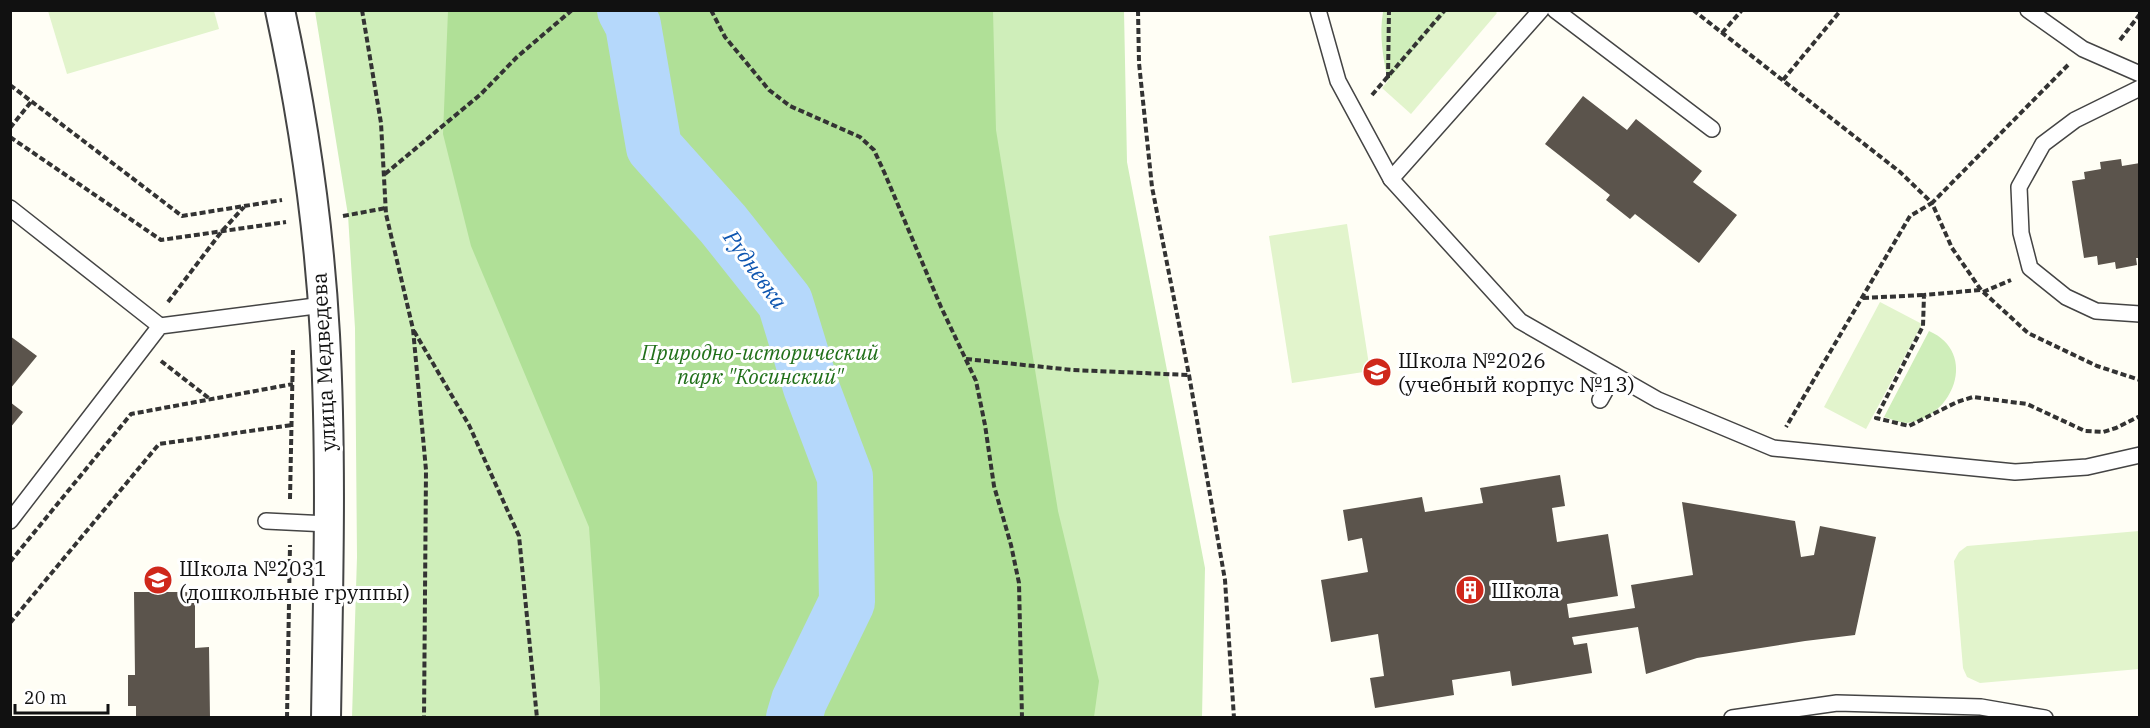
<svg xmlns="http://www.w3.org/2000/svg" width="2150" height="728" font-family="'IBM Plex Serif',serif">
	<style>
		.green { fill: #cfeeba }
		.forest { fill: #b0e097 }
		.pitch { fill: #e2f4cc }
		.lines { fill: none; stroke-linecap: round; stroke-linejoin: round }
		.river { stroke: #b5d8fb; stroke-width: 56 }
		.building { fill: #5b544c }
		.lane-casing { stroke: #444; stroke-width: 18 }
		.street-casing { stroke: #444; stroke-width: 32 }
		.path { stroke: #333; stroke-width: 4; stroke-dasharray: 6 3; stroke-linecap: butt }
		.lane { stroke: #fff; stroke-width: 15 }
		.street { stroke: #fff; stroke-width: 28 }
		.labels { text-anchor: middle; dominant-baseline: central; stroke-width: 6; stroke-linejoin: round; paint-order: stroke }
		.park-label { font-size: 21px; font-style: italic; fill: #21701a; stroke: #fff }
		.poi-label { font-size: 21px; fill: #111; stroke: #fff; text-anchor: start }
		.street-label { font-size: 21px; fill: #111; stroke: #fff }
		.water-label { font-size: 22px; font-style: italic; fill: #0d55b0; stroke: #fff }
	</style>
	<rect width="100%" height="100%" fill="#fffef5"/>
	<g class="green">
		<path d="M315,11H1124L1127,162L1205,568L1202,717H352L357,557L355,328L348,215Z"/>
		<path d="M1391,11H1448L1388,81C1383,58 1379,35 1383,12Z"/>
		<path d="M1929,331C1979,353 1953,418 1907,423C1900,423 1891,419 1884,417Z"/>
	</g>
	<path class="forest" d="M448,11H993L996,130L1058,511L1099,681L1094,717H600V687L589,527L471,246L443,134Z"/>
	<g class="pitch">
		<path d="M1494,10L1497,13L1411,114L1382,88L1448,11Z"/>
		<path d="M48,11H214L219,29L67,74Z"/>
		<path d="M1347,224L1370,371L1292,383L1269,236Z"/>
		<path d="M1880,302L1922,324L1866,429L1824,407Z"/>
		<path d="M2139,531V669L1980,683L1967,677L1963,668L1954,561L1959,552L1967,546Z"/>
	</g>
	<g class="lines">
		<path class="river" d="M625,10L633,25L654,147L723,224L785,302L811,387L845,477L847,602L799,701L794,718"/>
	</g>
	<g class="building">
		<path d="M1583,96L1627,130L1636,119L1702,171L1693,182L1737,215L1699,263L1635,214L1630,219L1606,200L1610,195L1545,144Z"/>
		<path d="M2121,159L2122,166L2140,163V258H2136L2137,265L2116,269L2115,262L2098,265L2097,256L2084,258L2072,181L2085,179L2084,172L2101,169L2100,162Z"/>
		<path d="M10,336L37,356L10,389Z"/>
		<path d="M10,402L23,412L10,428Z"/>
		<path d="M1560,475L1565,506L1552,508L1557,542L1608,534L1618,596L1567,604L1569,618L1635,608L1631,585L1693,575L1682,502L1795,521L1801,557L1814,555L1820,526L1876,537L1855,635L1805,641L1697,658L1646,674L1638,627L1572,637L1574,645L1587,643L1592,673L1512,686L1510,671L1452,680L1454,695L1375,708L1370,678L1384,676L1378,634L1331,642L1321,580L1368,572L1362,538L1348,541L1343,510L1422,497L1425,512L1483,503L1480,488Z"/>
		<path d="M134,592H195V648L209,647L210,718H136V706H128V675H135Z"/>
	</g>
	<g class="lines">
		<g class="lane-casing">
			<g id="lane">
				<path d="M1318,10L1338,81L1391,179L1520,321L1658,400L1773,448L2015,472L2087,467L2140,455"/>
				<path d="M1555,10L1712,129"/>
				<path d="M2028,10L2083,49L2140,74"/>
				<path d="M2140,88L2075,120L2043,144L2019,187L2021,233L2030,268L2066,297L2096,311L2140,314"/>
				<path d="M1391,179L1541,10"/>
				<path d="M10,208L160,326"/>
				<path d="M1600,400L1614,375"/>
				<path d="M10,521L160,326L323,305"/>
				<path d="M266,521L328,524"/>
				<path d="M1732,718L1837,703L1981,707L2045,718"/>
			</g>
		</g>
		<g class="street-casing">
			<path id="street" d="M280,10C303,116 319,227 325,335C332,462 328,590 326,718"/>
		</g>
		<g class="path">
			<path d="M362,10L381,123L386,214L413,329L426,470L424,718"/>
			<path d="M711,10L725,37L769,90L790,106L860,137L874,150L885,174L941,307L976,381L985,425L994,486L1011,545L1019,583L1022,718"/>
			<path d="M1138,10L1139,63L1152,187L1189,375L1225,580L1234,718"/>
			<path d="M1693,10L1900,172L1932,203L1910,216L1786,427"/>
			<path d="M1722,33L1742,10"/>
			<path d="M2120,40L2140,14"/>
			<path d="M2068,65L1932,203L1952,248L1981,290L2028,333L2097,366L2140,380"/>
			<path d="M1388,78L1389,10"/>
			<path d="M1783,80L1841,10"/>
			<path d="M10,85L182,216L282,200"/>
			<path d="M1372,95L1445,10"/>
			<path d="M10,128L31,102"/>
			<path d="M10,137L161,240L286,222"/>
			<path d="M385,174L481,94L517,57L572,10"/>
			<path d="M343,216L386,208"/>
			<path d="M1980,290L1924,295L1923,326L1876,418L1909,426L1957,402L1973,397L2027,404L2085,431L2103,432L2116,428L2140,416"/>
			<path d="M1983,292L2011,280"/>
			<path d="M1863,298L1924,295"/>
			<path d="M168,302L222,231L244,207"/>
			<path d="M414,331L469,425L519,536L537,718"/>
			<path d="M966,359L1073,370L1189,375"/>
			<path d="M161,361L210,399"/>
			<path d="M290,499L293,350"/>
			<path d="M10,562L131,414L293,384"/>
			<path d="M10,623L159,444L292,425"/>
			<path d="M287,718L290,545"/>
		</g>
		<use href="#lane" class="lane"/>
		<use href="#street" class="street"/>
	</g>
	<defs>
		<g id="school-disc" transform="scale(1.5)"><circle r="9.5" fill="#cf281b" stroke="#fff"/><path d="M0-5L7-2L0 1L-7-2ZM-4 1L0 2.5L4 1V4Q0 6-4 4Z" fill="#fff"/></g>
		<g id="building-disc" transform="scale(1.5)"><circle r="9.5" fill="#cf281b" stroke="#fff"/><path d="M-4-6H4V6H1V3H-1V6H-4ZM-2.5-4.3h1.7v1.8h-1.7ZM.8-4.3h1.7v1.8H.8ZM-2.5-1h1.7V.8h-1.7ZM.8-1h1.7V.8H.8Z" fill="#fff"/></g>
	</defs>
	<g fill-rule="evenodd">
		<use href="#school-disc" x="1377" y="372"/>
		<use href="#school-disc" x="158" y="580"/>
		<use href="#building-disc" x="1470" y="590"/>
	</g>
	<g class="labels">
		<g class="park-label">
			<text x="760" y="352">Природно-исторический<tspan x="760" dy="24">парк "Косинский"</tspan></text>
		</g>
		<g class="poi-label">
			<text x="1398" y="360">Школа №2026<tspan x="1398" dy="24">(учебный корпус №13)</tspan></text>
			<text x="179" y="568">Школа №2031<tspan x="179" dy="24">(дошкольные группы)</tspan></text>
			<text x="1491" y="590">Школа</text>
		</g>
		<g class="street-label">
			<text transform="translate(323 362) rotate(-93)">улица Медведева</text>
		</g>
		<g class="water-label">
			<text transform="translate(756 269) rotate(54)">Рудневка</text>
		</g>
	</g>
	<rect width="2150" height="728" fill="none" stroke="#111111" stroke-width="24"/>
	<path d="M15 704v9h93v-9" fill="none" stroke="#111111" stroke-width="3"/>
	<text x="24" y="704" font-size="18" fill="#111111" stroke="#ffffff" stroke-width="4.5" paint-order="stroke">20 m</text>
</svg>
